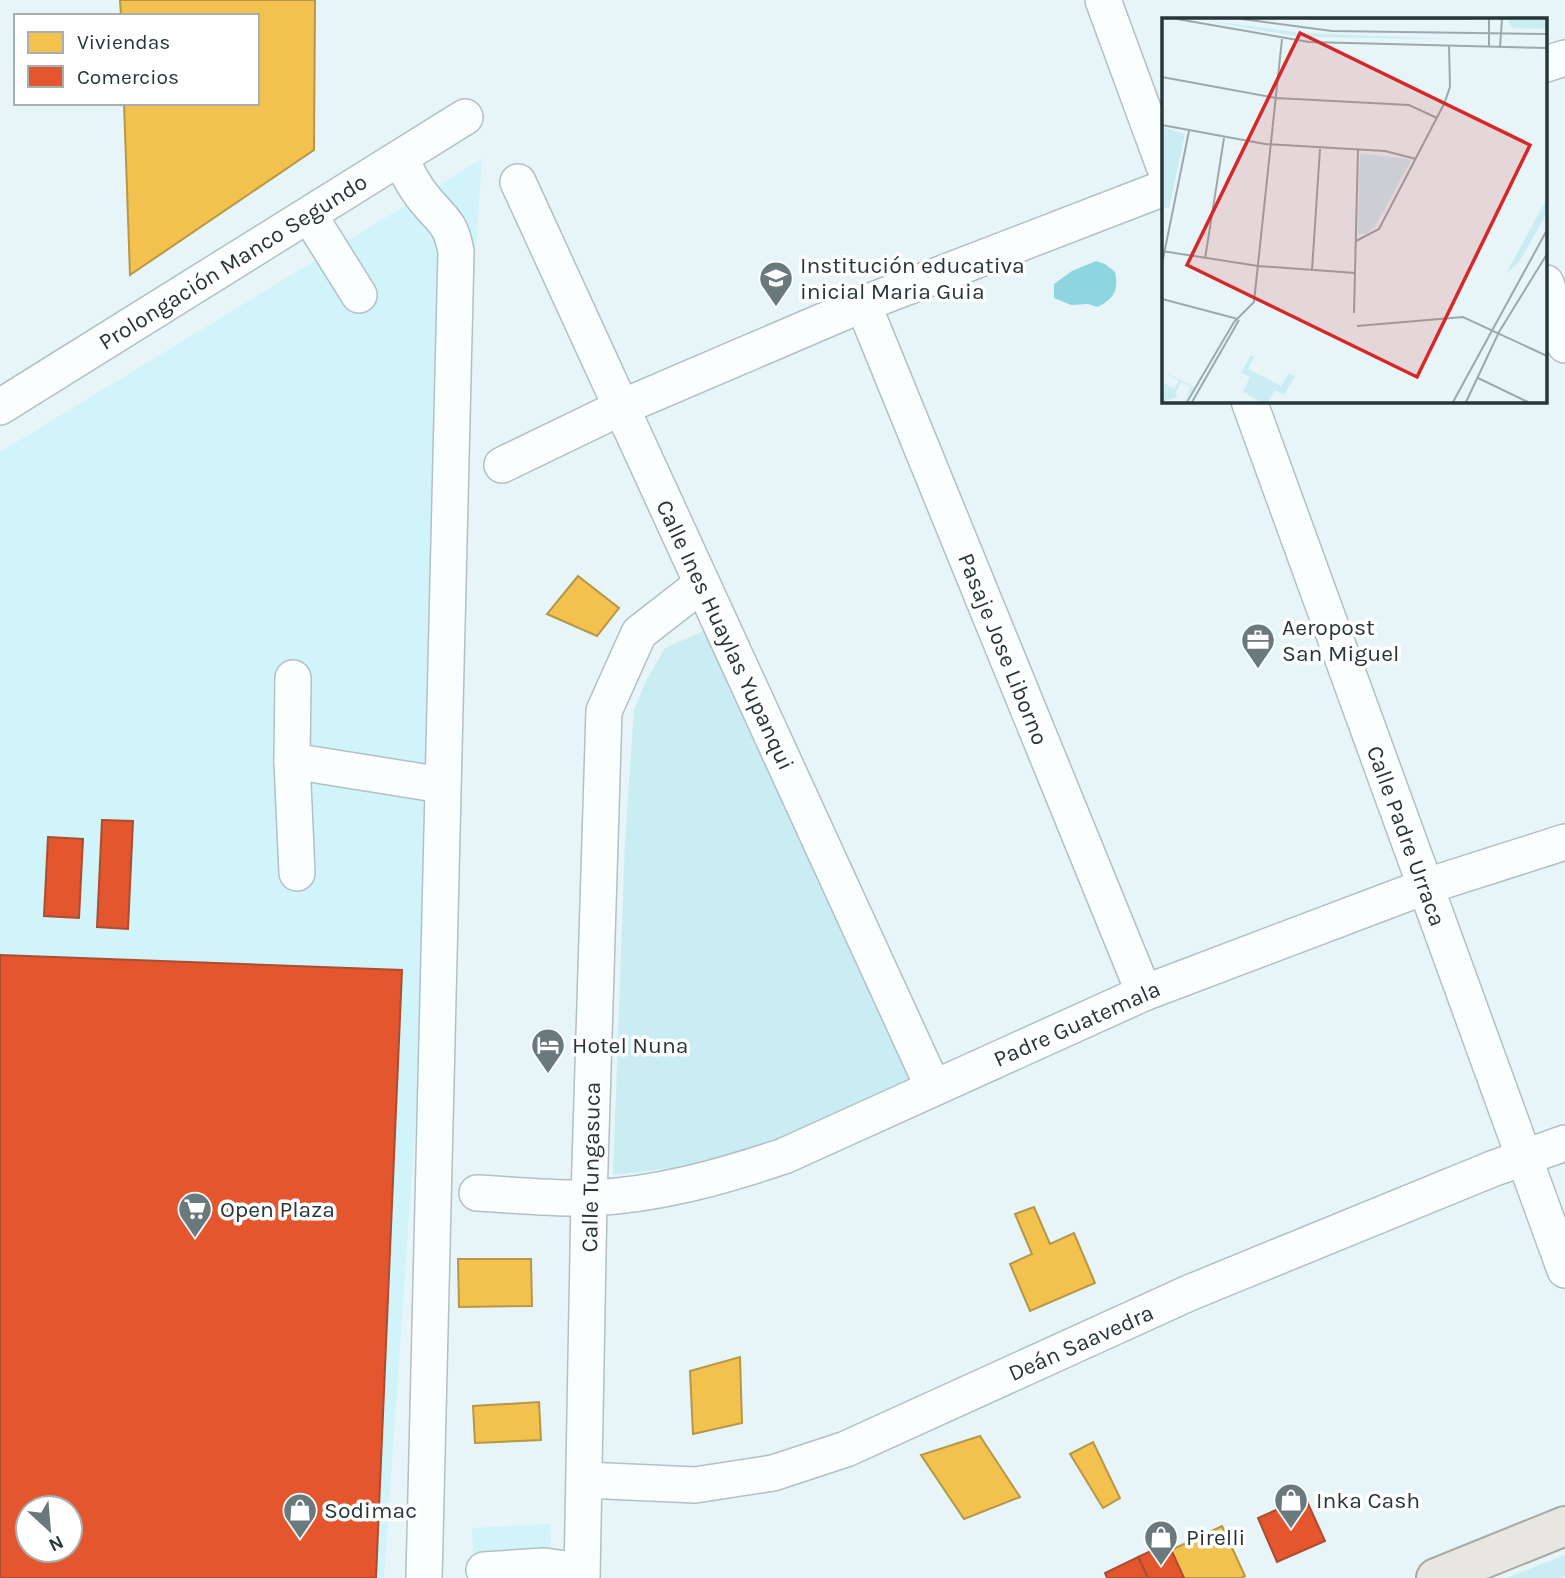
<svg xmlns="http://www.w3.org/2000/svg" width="1565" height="1578" font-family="Karla,sans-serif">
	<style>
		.built { fill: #d0f4fa; fill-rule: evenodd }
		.green { fill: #c9edf3 }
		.water { fill: #8ed5e0 }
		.homes { fill: #f2c14e; stroke: #b59748; stroke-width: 2 }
		.shops { fill: #e4572e; stroke: #ab4d31; stroke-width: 2; fill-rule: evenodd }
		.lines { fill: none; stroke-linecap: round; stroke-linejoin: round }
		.minor-casing { stroke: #b2c0c3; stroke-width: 38 }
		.major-casing { stroke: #a9a9a3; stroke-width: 42 }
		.minor { stroke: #fbfefe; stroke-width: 35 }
		.major { stroke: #e8e6e1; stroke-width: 38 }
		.labels { text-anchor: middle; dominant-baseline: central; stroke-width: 7; stroke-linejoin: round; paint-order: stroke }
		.street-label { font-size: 23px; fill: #263639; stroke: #fff }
		.poi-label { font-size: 23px; fill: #263639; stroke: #fff; text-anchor: start }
		.inset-road { fill: none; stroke: #9aa9ac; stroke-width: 2 }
		.view { fill: #d62828; fill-opacity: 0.15; stroke: #d62828; stroke-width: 3.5 }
		.inset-edge { fill: none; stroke: #263639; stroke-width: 3.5 }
	</style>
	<rect width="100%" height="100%" fill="#e7f5f8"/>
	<g class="built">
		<path d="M482,159L384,1578H0V452ZM28,1508H70V1550H28Z"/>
		<path d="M550,1524L553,1578H474L472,1528Z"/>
	</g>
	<g class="green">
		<path d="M706,630L913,1078L770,1145L690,1166L613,1175L625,841L634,710L646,681L665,648Z"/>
		<path d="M1565,1555V1576L1558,1578H1506Z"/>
	</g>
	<path class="water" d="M1096,261L1105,264L1115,272C1119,291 1114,298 1098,307L1088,304L1071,305L1054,298V284L1072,271Z"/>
	<g class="homes">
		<path d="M120,0H315L314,150L130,275L124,103H257V16H121Z"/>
		<path d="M578,576L619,608L597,636L547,614Z"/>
		<path d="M1034,1207L1050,1244L1074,1233L1095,1283L1030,1311L1010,1264L1032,1254L1015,1214Z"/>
		<path d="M458,1259H531L532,1306L459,1307Z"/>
		<path d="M740,1357L742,1423L693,1434L690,1371Z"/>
		<path d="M539,1402L541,1440L475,1443L473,1406Z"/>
		<path d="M980,1436L1020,1497L964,1519L921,1455Z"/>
		<path d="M1093,1442L1120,1498L1103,1508L1070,1454Z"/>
		<path d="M1222,1526L1245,1576L1241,1578H1184L1171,1550Z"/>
	</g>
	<g class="shops">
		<path d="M102,820L133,821L128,929L97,927Z"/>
		<path d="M48,837L83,839L79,918L44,916Z"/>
		<path d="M0,955L402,970L376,1578H0ZM28,1508H70V1550H28Z"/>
		<path d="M1305,1497L1325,1541L1277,1562L1258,1518Z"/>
		<path d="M1168,1543L1184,1578H1148L1138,1557Z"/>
		<path d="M1138,1557L1148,1578H1107L1105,1573Z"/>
	</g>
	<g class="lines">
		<g class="minor-casing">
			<g id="minor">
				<path d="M1103,0L1164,166"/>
				<path d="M1546,64L1565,58"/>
				<path d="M400,158C407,171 413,185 423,197C441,220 451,221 456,252L424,1578"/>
				<path d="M518,182L933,1087"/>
				<path d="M309,215L359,295"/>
				<path d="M1546,283L1565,345"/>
				<path d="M863,304L1144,993"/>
				<path d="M1249,401L1565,1270"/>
				<path d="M0,407L465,117"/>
				<path d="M502,465L620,408L863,304L1164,188"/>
				<path d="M293,678L292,761L297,873"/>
				<path d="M292,761L442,785"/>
				<path d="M477,1193C514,1195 553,1199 590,1198C658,1195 721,1177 784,1156L1144,993L1424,887L1565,842"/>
				<path d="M585,1480L695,1485L773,1473L846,1449L1189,1293L1492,1169L1565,1143"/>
				<path d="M484,1570L544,1566L581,1571"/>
				<path d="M582,1578L589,1198L604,711L639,633L702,584"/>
			</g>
		</g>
		<g class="major-casing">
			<path id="major" d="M1436,1578L1565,1526"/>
		</g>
		<use href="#minor" class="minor"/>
		<use href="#major" class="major"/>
	</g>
	<defs>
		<g id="school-pin" transform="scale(1.75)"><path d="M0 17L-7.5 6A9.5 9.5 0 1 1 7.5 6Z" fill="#6a797c" stroke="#fff"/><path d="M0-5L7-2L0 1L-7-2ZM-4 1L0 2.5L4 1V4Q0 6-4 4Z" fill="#fff"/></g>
		<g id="office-pin" transform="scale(1.75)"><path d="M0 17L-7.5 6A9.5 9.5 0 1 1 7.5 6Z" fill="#6a797c" stroke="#fff"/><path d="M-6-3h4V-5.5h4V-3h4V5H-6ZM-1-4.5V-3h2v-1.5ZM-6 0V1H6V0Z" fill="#fff"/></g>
		<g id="hotel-pin" transform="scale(1.75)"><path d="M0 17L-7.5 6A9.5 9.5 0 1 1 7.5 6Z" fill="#6a797c" stroke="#fff"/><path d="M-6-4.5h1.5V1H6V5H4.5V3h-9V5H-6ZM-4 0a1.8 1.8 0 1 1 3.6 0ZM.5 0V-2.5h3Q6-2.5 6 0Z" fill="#fff"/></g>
		<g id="supermarket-pin" transform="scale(1.75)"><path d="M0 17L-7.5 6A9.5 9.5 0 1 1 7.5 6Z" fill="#6a797c" stroke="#fff"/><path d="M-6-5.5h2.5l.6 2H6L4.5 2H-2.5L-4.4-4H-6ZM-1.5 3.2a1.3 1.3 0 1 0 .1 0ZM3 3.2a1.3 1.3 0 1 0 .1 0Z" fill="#fff"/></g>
		<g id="shop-pin" transform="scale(1.75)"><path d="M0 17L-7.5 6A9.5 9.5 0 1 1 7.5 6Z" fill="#6a797c" stroke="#fff"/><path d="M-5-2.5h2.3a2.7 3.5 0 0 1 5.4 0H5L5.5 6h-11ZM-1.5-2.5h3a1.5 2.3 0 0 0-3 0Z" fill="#fff"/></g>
	</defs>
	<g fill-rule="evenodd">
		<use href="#school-pin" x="776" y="278"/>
		<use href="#office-pin" x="1258" y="640"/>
		<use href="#hotel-pin" x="548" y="1045"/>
		<use href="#supermarket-pin" x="195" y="1209"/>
		<use href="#shop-pin" x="1291" y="1500"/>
		<use href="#shop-pin" x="300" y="1510"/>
		<use href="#shop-pin" x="1161" y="1537"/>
	</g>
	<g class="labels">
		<g class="street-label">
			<text transform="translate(233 262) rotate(-32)">Prolongación Manco Segundo</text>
			<text transform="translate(725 635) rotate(65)">Calle Ines Huaylas Yupanqui</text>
			<text transform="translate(1003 649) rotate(68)">Pasaje Jose Liborno</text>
			<text transform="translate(1406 836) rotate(70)">Calle Padre Urraca</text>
			<text transform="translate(1077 1024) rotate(-24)">Padre Guatemala</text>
			<text transform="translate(591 1167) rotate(-89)">Calle Tungasuca</text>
			<text transform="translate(1081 1343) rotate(-24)">Deán Saavedra</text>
		</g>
		<g class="poi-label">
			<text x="800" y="265">Institución educativa<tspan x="800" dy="26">inicial Maria Guia</tspan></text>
			<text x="1282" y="627">Aeropost<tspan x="1282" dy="26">San Miguel</tspan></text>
			<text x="572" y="1045">Hotel Nuna</text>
			<text x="220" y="1209">Open Plaza</text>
			<text x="1316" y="1500">Inka Cash</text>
			<text x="324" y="1510">Sodimac</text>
			<text x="1186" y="1537">Pirelli</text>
		</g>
	</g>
	<g transform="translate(1162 18)">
		<rect width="385" height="385" fill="#e7f5f8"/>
		<path d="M35,1L139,15L293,21L139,19ZM345,1H385V11L350,10ZM0,109L23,116L7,190L0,189ZM198,135L249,142L213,209L204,216H196ZM385,180V195L357,244L344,256ZM89,337L92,339L86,351L119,368L127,355L133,358L122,377L113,372L106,384H100L81,374L88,359L79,355ZM0,352L32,369L22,384L29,369L19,364L13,376L16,379L0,384L1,364L12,371L17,363Z" fill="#c9edf3"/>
		<path class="inset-road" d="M15,1L147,24L385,30M80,1L170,13L385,16M147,1H309M327,29V1M338,29L340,1M0,59L114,80L247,87L275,100M0,107L103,126L223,133L254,141M194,223L217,211L282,86L288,69L287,28M0,233L96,248L193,255M43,241L62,120M0,246L27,113M150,252L158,131M0,281L76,301M192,295L196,132M195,308L301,299L385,338M316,360L366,384M25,384L72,304L92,284L120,21M30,384L77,302M291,384L385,212M304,384L337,314L385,236"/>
		<path class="view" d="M138,15L368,127L255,359L25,247Z"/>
		<rect width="385" height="385" class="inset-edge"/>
	</g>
	<rect x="14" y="14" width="245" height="91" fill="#ffffff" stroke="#a8afb0" stroke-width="2"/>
	<rect x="28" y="32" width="35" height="21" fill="#f2c14e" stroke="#a8afb0" stroke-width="2"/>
	<text x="77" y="49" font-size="21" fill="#263639">Viviendas</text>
	<rect x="28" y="66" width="35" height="21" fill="#e4572e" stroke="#a8afb0" stroke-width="2"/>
	<text x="77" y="84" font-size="21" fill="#263639">Comercios</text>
	<g transform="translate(49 1529) rotate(154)"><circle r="33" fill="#ffffff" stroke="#a8afb0" stroke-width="2"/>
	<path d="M0-5L12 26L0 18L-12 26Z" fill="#6a797c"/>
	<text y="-10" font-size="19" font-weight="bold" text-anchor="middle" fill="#263639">N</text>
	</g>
</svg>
